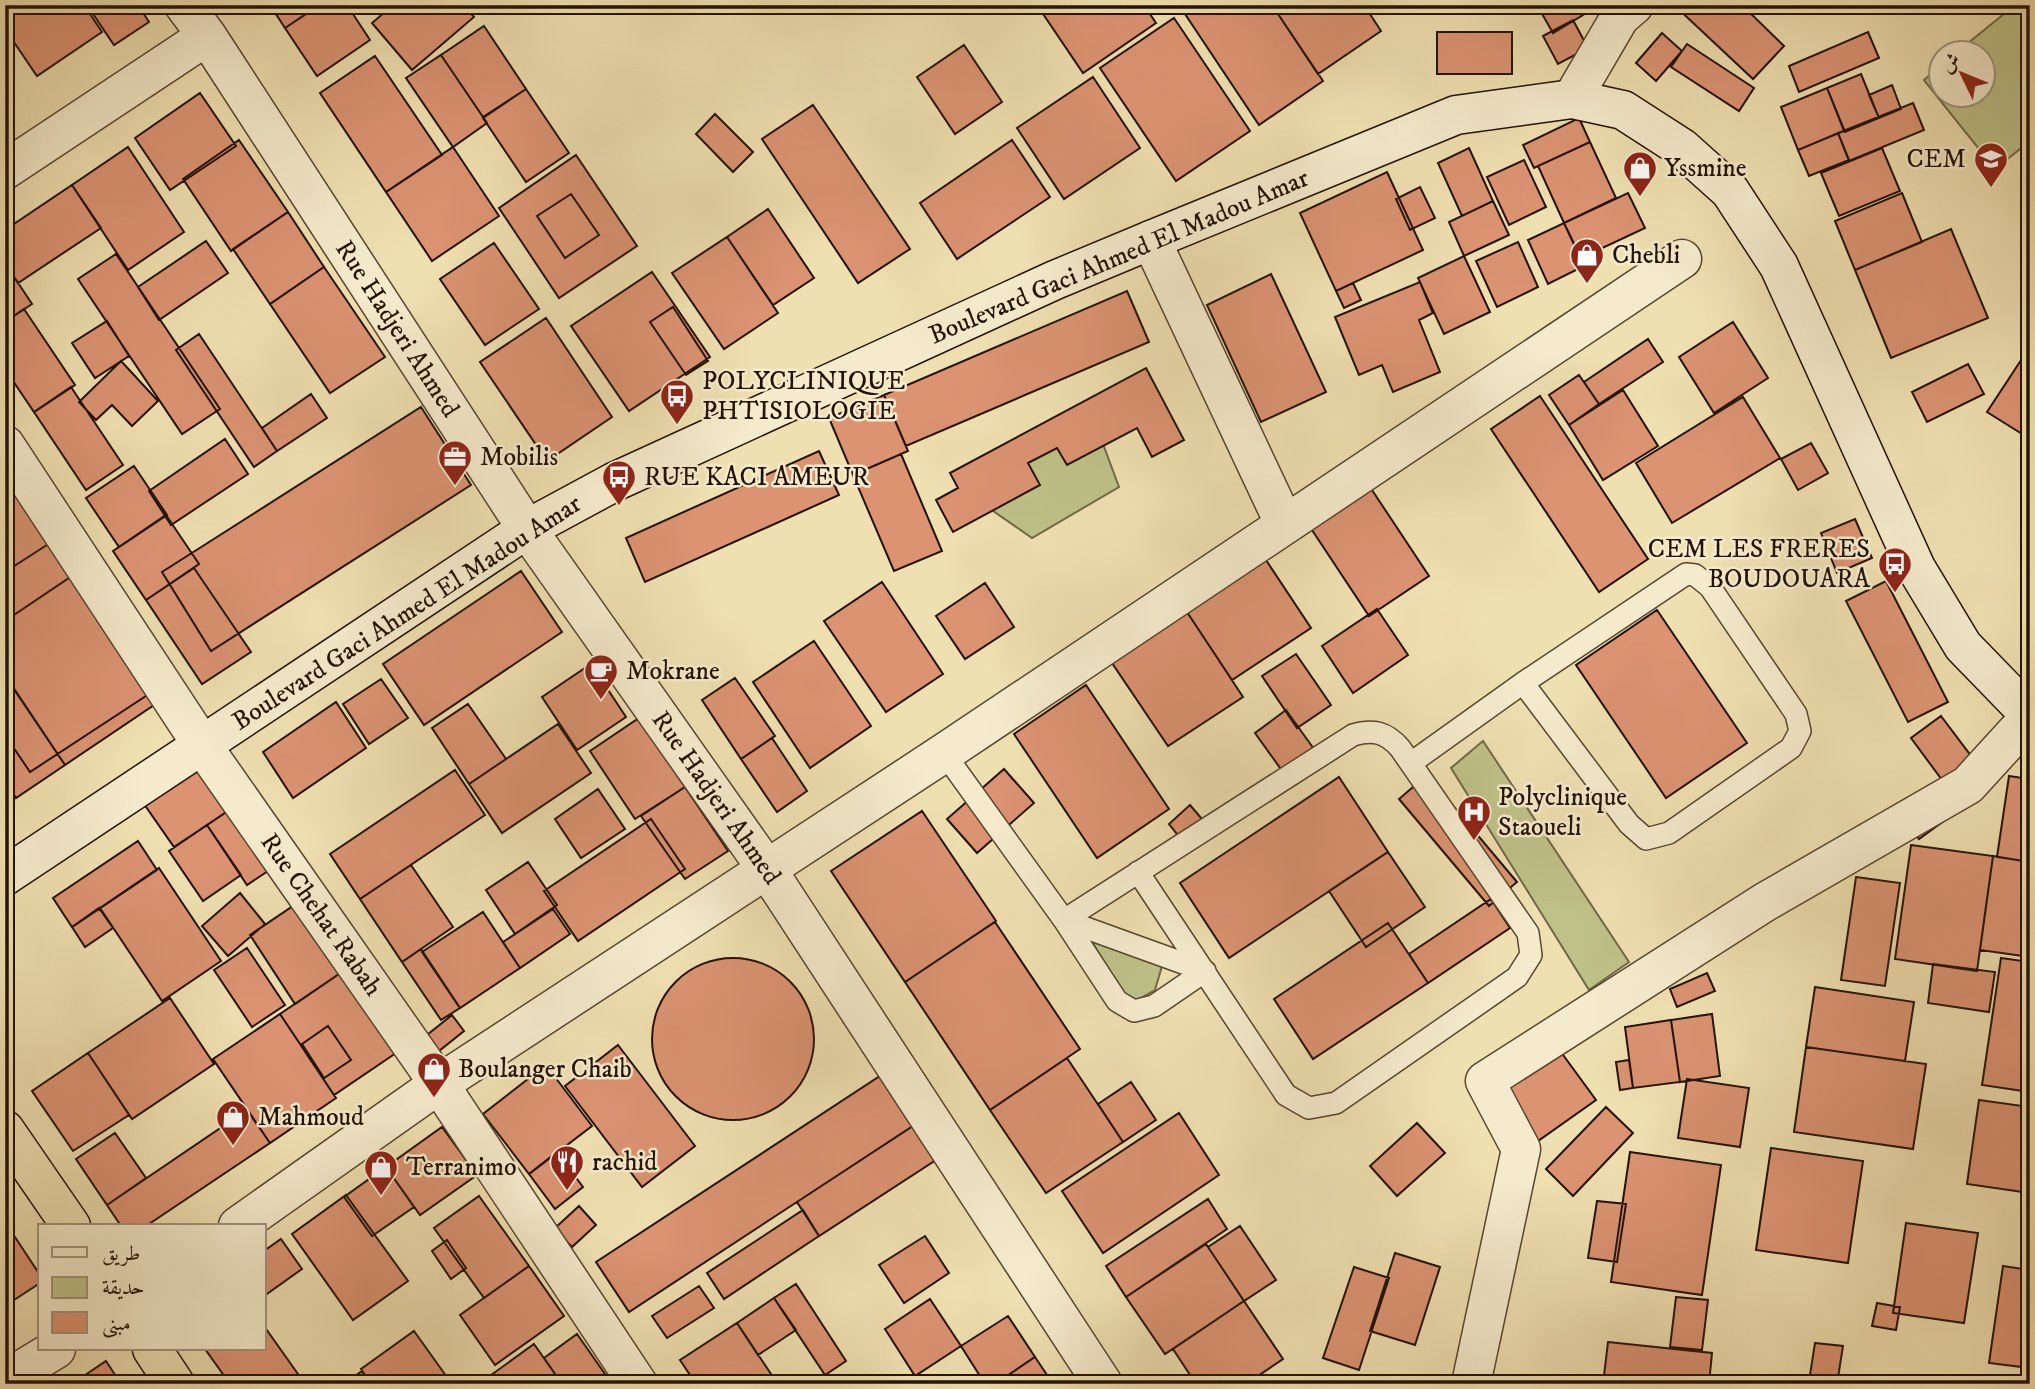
<svg xmlns="http://www.w3.org/2000/svg" width="2035" height="1389" viewBox="0 0 2035 1389" font-family="'IM FELL DW Pica',Amiri,serif">
	<style>
		.green { fill: #bec188; stroke: #706a46; stroke-width: 2 }
		.building { fill: #db9372; stroke: #231203; stroke-width: 2 }
		.lines { fill: none; stroke-linecap: round; stroke-linejoin: round }
		.service-casing { stroke: #56462e; stroke-width: 24 }
		.minor-casing { stroke: #56462e; stroke-width: 41 }
		.secondary-casing { stroke: #231203; stroke-width: 41 }
		.trunk-casing { stroke: #231203; stroke-width: 41 }
		.service { stroke: #f5ebcc; stroke-width: 21 }
		.minor { stroke: #f5ebcc; stroke-width: 38 }
		.secondary { stroke: #f5ebcc; stroke-width: 38 }
		.trunk { stroke: #efe0b1; stroke-width: 38 }
		.labels { text-anchor: middle; dominant-baseline: central; stroke-width: 5; stroke-linejoin: round; paint-order: stroke }
		.poi-label { font-size: 26px; fill: #231203; stroke: #f5ebcc; text-anchor: start }
		.street-label { font-size: 26px; fill: #231203; stroke: #f5ebcc }
	</style>
	<rect width="100%" height="100%" fill="#efe0b1"/>
	<filter id="stains"><feTurbulence type="fractalNoise" baseFrequency=".00286" numOctaves="4"/><feColorMatrix values="0 0 0 0 .2 0 0 0 0 .09 0 0 0 0 .02 0 0 0 .5 -.17"/></filter>
	<radialGradient id="worn" r=".72"><stop offset=".6" stop-color="#630" stop-opacity="0"/><stop offset="1" stop-color="#630" stop-opacity=".3"/></radialGradient>
	<path class="green" d="M2015 5H2030V141L1995 169 1924 80 1940 66V94H1982V52H1957Z
		M1029 444H1103L1119 487 1032 538 983 504Z
		M1483 741 1629 962 1589 990 1451 768Z
		M1089 937 1162 966 1155 990 1130 1004Z"/>
	<path class="building" d="M5 5H84L102 32 37 76 5 29Z
		M87 5H138L149 22 114 45Z
		M270 5H319L285 28Z
		M320 5H347L370 40 317 76 285 28Z
		M393 5H464L474 17 412 70 372 23Z
		M1037 5H1144L1156 23 1083 73Z
		M1179 5H1272L1323 81 1259 125Z
		M1272 5H1364L1381 31 1318 74Z
		M1537 5H1590L1593 9 1553 33Z
		M1674 5H1742L1784 46 1753 79Z
		M1174 18 1250 131 1176 181 1100 68Z
		M1573 20 1588 48 1558 64 1543 36Z
		M484 26 526 89 483 117 441 55Z
		M1437 32H1512V74H1437Z
		M1868 32 1879 58 1799 92 1789 66Z
		M1662 33 1682 51 1656 81 1636 63Z
		M1687 44 1754 88 1739 111 1671 67Z
		M964 45 1002 102 955 134 917 77Z
		M441 55 487 123 453 147 406 78Z
		M375 56 442 155 386 192 320 93Z
		M1861 74 1879 118 1845 132 1827 88Z
		M1093 77 1140 148 1064 199 1017 128Z
		M1892 85 1901 109 1879 118 1869 95Z
		M1827 88 1844 131 1798 150 1781 107Z
		M526 89 569 153 526 182 483 118Z
		M200 93 236 146 170 190 135 138Z
		M1913 103 1924 130 1849 161 1838 133Z
		M813 105 910 249 858 283 762 139Z
		M715 114 753 152 733 172 696 134Z
		M1579 118 1590 142 1534 168 1523 145Z
		M1838 133 1849 160 1809 176 1798 150Z
		M239 140 288 212 231 251 183 179Z
		M1012 140 1050 197 957 259 920 203Z
		M1590 142 1616 198 1564 223 1538 166Z
		M128 147 184 232 128 270 72 185Z
		M453 147 499 216 432 261 386 192Z
		M1469 148 1493 201 1462 216 1438 163Z
		M1882 148 1900 191 1839 216 1821 173Z
		M576 155 637 246 559 298 499 208Z
		M1524 160 1546 207 1509 225 1487 177Z
		M1387 172 1423 250 1336 291 1300 213Z
		M72 185 101 228 18 283 5 263V230Z
		M1420 187 1435 218 1410 230 1396 199Z
		M1628 193 1645 228 1581 258 1564 223Z
		M1902 193 1922 242 1855 270 1835 221Z
		M571 194 599 235 565 258 537 216Z
		M1493 201 1509 235 1464 256 1449 222Z
		M768 209 814 278 773 305 727 237Z
		M288 212 324 267 270 304 233 249Z
		M1564 223 1584 266 1548 284 1528 240Z
		M1951 229 1988 318 1891 358 1855 270Z
		M727 237 778 313 724 349 672 273Z
		M206 241 228 273 159 320 138 287Z
		M1518 242 1538 287 1497 307 1476 261Z
		M494 243 539 309 485 345 440 279Z
		M116 254 220 409 182 434 78 279Z
		M1464 256 1490 312 1444 334 1418 278Z
		M5 263 32 304 5 322Z
		M324 267 385 357 330 393 270 304Z
		M652 272 710 357 629 411 571 326Z
		M1271 274 1326 392 1261 422 1207 305Z
		M1420 282 1433 313 1419 320 1440 372 1393 392 1382 365 1359 375 1335 317Z
		M1353 283 1361 300 1344 308 1336 291Z
		M1127 291 1149 342 906 446 884 395Z
		M673 307 708 361 686 375 650 322Z
		M24 309 75 385 34 412 5 369V322Z
		M546 318 612 417 547 461 480 362Z
		M107 321 129 356 95 378 72 343Z
		M1733 322 1768 378 1714 413 1679 357Z
		M199 334 277 451 254 467 176 350Z
		M1648 339 1663 362 1599 404 1584 382Z
		M2029 348H2030V439L1987 412Z
		M121 361 158 401 132 426 112 405 96 420 79 402Z
		M1968 364 1984 394 1927 422 1912 392Z
		M1146 368 1184 440 1152 457 1137 428 1067 465 1057 448 1028 463 1040 485 953 532 936 500 958 488 950 473Z
		M1579 375 1599 404 1569 425 1549 395Z
		M71 387 123 465 86 490 34 412Z
		M1623 390 1658 446 1603 480 1569 425Z
		M311 394 327 418 277 451 262 428Z
		M884 395 908 451 853 475 829 418Z
		M1540 396 1648 559 1599 592 1491 429Z
		M1743 397 1780 458 1672 523 1636 463Z
		M421 407 471 485 211 651 162 572Z
		M225 439 248 474 171 525 149 491Z
		M1811 443 1828 473 1798 490 1781 459Z
		M819 451 839 495 645 582 626 538Z
		M901 454 942 551 894 571 853 475Z
		M5 465 152 692 30 772 5 735Z
		M134 466 167 515 119 547 86 498Z
		M5 470 53 541 8 570 5 567Z
		M1370 487 1429 576 1369 616 1310 527Z
		M166 515 199 564 146 600 113 551Z
		M1855 519 1872 558 1837 573 1821 533Z
		M1264 557 1311 628 1232 680 1185 609Z
		M194 568 251 652 202 684 146 600Z
		M521 571 562 632 424 725 383 664Z
		M78 572 163 699 65 765 5 675V621Z
		M1886 581 1948 702 1908 722 1846 601Z
		M882 582 943 674 886 712 824 621Z
		M985 583 1014 627 965 659 936 616Z
		M1185 609 1243 697 1168 746 1110 660Z
		M1377 609 1408 655 1353 693 1322 646Z
		M1657 610 1747 743 1666 798 1576 665Z
		M814 641 871 726 810 768 753 682Z
		M1296 654 1331 705 1297 728 1262 676Z
		M591 664 626 717 577 750 542 697Z
		M5 676 65 765 16 798 5 781Z
		M735 678 775 736 741 759 702 700Z
		M381 679 408 718 369 744 343 704Z
		M1086 685 1169 809 1097 858 1014 734Z
		M336 702 366 748 293 798 263 752Z
		M468 704 506 759 469 784 432 728Z
		M1286 710 1319 756 1288 779 1255 733Z
		M1941 716 1993 785 1919 839 1898 812 1942 780 1911 738Z
		M639 718 685 787 635 819 590 751Z
		M558 724 591 773 502 833 469 784Z
		M772 738 807 791 777 812 741 759Z
		M201 765 231 809 174 847 144 804Z
		M1004 769 1034 803 977 853 947 819Z
		M455 770 485 815 360 899 330 854Z
		M1427 775 1517 882 1489 906 1399 799Z
		M2009 776 2030 779V862L1997 857Z
		M1339 777 1388 852 1229 958 1180 883Z
		M685 787 728 851 685 879 641 816Z
		M598 789 625 829 581 858 555 819Z
		M1190 805 1207 825 1185 844 1169 824Z
		M231 809 271 869 247 885 207 825Z
		M922 811 996 921 905 982 831 871Z
		M651 819 685 869 578 941 544 891Z
		M207 825 241 875 203 901 169 851Z
		M138 841 157 870 72 927 53 898Z
		M1911 845 1993 856 1977 971 1895 959Z
		M1388 852 1425 907 1366 947 1329 891Z
		M1993 856 2030 862V957L1980 950Z
		M528 862 557 905 515 934 486 890Z
		M411 865 453 927 402 962 360 899Z
		M159 868 221 961 162 1001 100 908Z
		M1856 877 1900 883 1885 986 1841 980Z
		M240 893 265 924 228 956 202 926Z
		M1491 899 1510 928 1428 983 1409 954Z
		M296 904 342 972 295 1004 250 935Z
		M99 908 113 928 85 947 72 927Z
		M553 909 570 934 520 968 503 942Z
		M483 912 520 968 460 1008 422 952Z
		M995 922 1080 1049 990 1110 905 982Z
		M1388 923 1428 983 1313 1059 1274 999Z
		M247 948 285 1005 252 1027 214 970Z
		M421 949 460 1008 441 1020 402 962Z
		M652 1039a81 81 0 1 1 162 0a81 81 0 1 1-162 0Z
		M2001 958 2030 962V1092L1982 1085Z
		M1933 964 1995 972 1989 1012 1928 1003Z
		M342 972 396 1053 334 1095 280 1014Z
		M1707 973 1715 991 1677 1007 1670 989Z
		M1815 987 1914 1002 1905 1061 1806 1047Z
		M170 998 214 1064 132 1119 88 1053Z
		M280 1014 336 1098 270 1143 213 1059Z
		M1712 1014 1720 1076 1680 1082 1671 1020Z
		M452 1015 464 1031 439 1051 427 1035Z
		M1671 1020 1680 1082 1633 1088 1625 1027Z
		M328 1026 351 1060 324 1078 302 1044Z
		M618 1045 695 1146 642 1187 565 1086Z
		M1806 1047 1926 1064 1913 1149 1794 1132Z
		M1558 1048 1596 1100 1538 1141 1500 1089Z
		M88 1053 129 1115 73 1151 32 1091Z
		M1067 1058 1123 1142 1046 1193 990 1110Z
		M1629 1060 1633 1088 1620 1090 1616 1062Z
		M546 1065 592 1126 529 1174 483 1114Z
		M880 1076 913 1126 629 1312 596 1262Z
		M1687 1079 1749 1088 1740 1147 1678 1138Z
		M1131 1082 1156 1120 1123 1142 1098 1104Z
		M1979 1100 2030 1107V1193L1967 1184Z
		M1606 1107 1633 1133 1573 1196 1546 1169Z
		M247 1110 270 1143 146 1226H121L107 1205Z
		M1179 1113 1219 1175 1103 1253 1062 1191Z
		M1417 1123 1445 1153 1397 1196 1370 1166Z
		M913 1126 936 1160 819 1236 797 1202Z
		M442 1127 477 1175 420 1215 386 1167Z
		M115 1133 146 1178 107 1205 76 1159Z
		M1771 1148 1863 1161 1848 1263 1756 1250Z
		M557 1152 583 1187 555 1209 529 1174Z
		M1630 1152 1721 1165 1702 1295 1611 1282Z
		M386 1167 414 1207 372 1236 344 1197Z
		M346 1195 408 1281 353 1320 292 1234Z
		M479 1196 529 1266 484 1298 434 1228Z
		M1208 1199 1227 1229 1126 1297 1106 1266Z
		M1597 1201 1626 1204 1617 1262 1588 1258Z
		M579 1206 596 1225 572 1247 554 1229Z
		M803 1210 819 1236 724 1299 707 1273Z
		M5 1223 13 1234 5 1239Z
		M1906 1223 1978 1233 1964 1323 1893 1313Z
		M1240 1226 1276 1280 1244 1301 1208 1247Z
		M13 1234 40 1275V1283L5 1306V1239Z
		M925 1236 949 1273 904 1303 879 1265Z
		M281 1239 302 1269 264 1296V1251Z
		M447 1240 466 1268 451 1279 432 1251Z
		M2026 1242 2030 1243V1270L2022 1269Z
		M1206 1244 1244 1301 1165 1354 1126 1297Z
		M1395 1253 1440 1267 1415 1345 1370 1331Z
		M529 1266 564 1316 495 1365 460 1315Z
		M2003 1266 2030 1270V1368L1989 1363Z
		M1354 1267 1389 1278 1359 1370 1323 1358Z
		M796 1284 846 1361 825 1375 774 1298Z
		M699 1286 714 1308 667 1338 652 1316Z
		M1676 1297 1708 1300 1702 1350 1670 1347Z
		M774 1298 796 1330 758 1355 737 1323Z
		M930 1299 961 1346 915 1376 885 1329Z
		M1244 1301 1283 1359 1246 1384H1196L1173 1349Z
		M1877 1303 1900 1307 1896 1330 1872 1326Z
		M1008 1316 1035 1357 995 1384H985L961 1346Z
		M737 1323 775 1380 769 1384H696L680 1360Z
		M264 1326 305 1384H230L205 1349H264Z
		M414 1331 449 1380 444 1384H371L361 1369Z
		M577 1334 612 1384H562L544 1358Z
		M1608 1342 1712 1353 1709 1384H1603Z
		M1815 1343 1843 1346 1837 1384 1809 1381Z
		M534 1344 562 1384H491L487 1378Z
		M1035 1357 1053 1384H995Z
		M106 1361 121 1384H72Z
		M362 1371 371 1384H344Z"/>
	<g class="lines">
		<g class="service-casing">
			<path id="service" d="M944 753 1064 920 1353 735C1373 729 1386 732 1400 748L1528 933 1531 955 1517 977 1336 1103 1309 1108 1286 1095 1138 872
				M1411 763 1523 683 1686 574 1695 575 1710 587 1796 714 1800 731 1791 748 1669 833 1646 839 1629 824 1523 683
				M1064 920 1205 971 1154 1006 1134 1011 1117 1001Z"/>
		</g>
		<g class="minor-casing">
			<path id="minor" d="M184 5 207 36 527 529 766 868 1103 1384
				M1572 99 1620 17 1634 5
				M5 170 207 36
				M1151 240 1285 525
				M5 445 202 745 439 1084 638 1384
				M238 1226 439 1084 944 753 1682 259
				M5 1380 56 1349
				M1471 1384 1521 1149 1485 1081 1765 902 1968 785 2030 717"/>
		</g>
		<g class="secondary-casing">
			<path id="secondary" d="M5 876 527 529 614 482 1055 280 1151 240 1456 115 1572 99 1623 110 1682 148 1730 191 1779 266 1916 568 1963 646 2030 715"/>
		</g>
		<g class="trunk-casing">
			<path id="trunk" d="M5 1130 71 1226
				M152 1349 175 1384"/>
		</g>
		<use href="#service" class="service"/>
		<use href="#minor" class="minor"/>
		<use href="#secondary" class="secondary"/>
		<use href="#trunk" class="trunk"/>
	</g>
	<defs>
		<g id="school-pin" transform="scale(1.75)"><path d="M0 17L-7.5 6A9.5 9.5 0 1 1 7.5 6Z" fill="#8f2418" stroke="#f5ebcc"/><path d="M0-5L7-2L0 1L-7-2ZM-4 1L0 2.5L4 1V4Q0 6-4 4Z" fill="#fff"/></g>
		<g id="shop-pin" transform="scale(1.75)"><path d="M0 17L-7.5 6A9.5 9.5 0 1 1 7.5 6Z" fill="#8f2418" stroke="#f5ebcc"/><path d="M-5-2.5h2.3a2.7 3.5 0 0 1 5.4 0H5L5.5 6h-11ZM-1.5-2.5h3a1.5 2.3 0 0 0-3 0Z" fill="#fff"/></g>
		<g id="bus-pin" transform="scale(1.75)"><path d="M0 17L-7.5 6A9.5 9.5 0 1 1 7.5 6Z" fill="#8f2418" stroke="#f5ebcc"/><path d="M-5-6H5V4H4V6H2V4H-2V6H-4V4H-5ZM-3.5-4V0h7V-4ZM-3.5 1.2v1.5H-2V1.2ZM2 1.2v1.5H3.5V1.2Z" fill="#fff"/></g>
		<g id="office-pin" transform="scale(1.75)"><path d="M0 17L-7.5 6A9.5 9.5 0 1 1 7.5 6Z" fill="#8f2418" stroke="#f5ebcc"/><path d="M-6-3h4V-5.5h4V-3h4V5H-6ZM-1-4.5V-3h2v-1.5ZM-6 0V1H6V0Z" fill="#fff"/></g>
		<g id="cafe-pin" transform="scale(1.75)"><path d="M0 17L-7.5 6A9.5 9.5 0 1 1 7.5 6Z" fill="#8f2418" stroke="#f5ebcc"/><path d="M-5.5-4.5H6V0H3Q3 3.5 0 3.5H-2.5Q-5.5 3.5-5.5 0ZM3-3.2v2h1.7v-2ZM-6 4.5H4V6H-6Z" fill="#fff"/></g>
		<g id="hospital-pin" transform="scale(1.75)"><path d="M0 17L-7.5 6A9.5 9.5 0 1 1 7.5 6Z" fill="#8f2418" stroke="#f5ebcc"/><path d="M-5-5h3v3.5h4V-5h3V5h-3V1.5h-4V5h-3Z" fill="#fff"/></g>
		<g id="restaurant-pin" transform="scale(1.75)"><path d="M0 17L-7.5 6A9.5 9.5 0 1 1 7.5 6Z" fill="#8f2418" stroke="#f5ebcc"/><path d="M-5-6h1v4h1v-4h1v4h1v-4h1v5L-1.5 .5V6h-2V.5L-5-1ZM5-6V6H3V1.5H1.5Q1.5-4 5-6Z" fill="#fff"/></g>
	</defs>
	<g fill-rule="evenodd">
		<use href="#school-pin" x="1991" y="159"/>
		<use href="#shop-pin" x="1640" y="168"/>
		<use href="#shop-pin" x="1587" y="255"/>
		<use href="#bus-pin" x="677" y="396"/>
		<use href="#office-pin" x="455" y="457"/>
		<use href="#bus-pin" x="619" y="477"/>
		<use href="#bus-pin" x="1895" y="564"/>
		<use href="#cafe-pin" x="601" y="671"/>
		<use href="#hospital-pin" x="1474" y="812"/>
		<use href="#shop-pin" x="434" y="1069"/>
		<use href="#shop-pin" x="233" y="1117"/>
		<use href="#restaurant-pin" x="567" y="1162"/>
		<use href="#shop-pin" x="381" y="1167"/>
	</g>
	<g class="labels">
		<g class="poi-label">
			<text x="1966" y="159" text-anchor="end">CEM</text>
			<text x="1664" y="168">Yssmine</text>
			<text x="1612" y="255">Chebli</text>
			<text x="702" y="381">POLYCLINIQUE<tspan x="702" dy="30">PHTISIOLOGIE</tspan></text>
			<text x="480" y="457">Mobilis</text>
			<text x="644" y="477">RUE KACI AMEUR</text>
			<text x="1870" y="549" text-anchor="end">CEM LES FRERES<tspan x="1870" dy="30">BOUDOUARA</tspan></text>
			<text x="626" y="671">Mokrane</text>
			<text x="1498" y="797">Polyclinique<tspan x="1498" dy="30">Staoueli</tspan></text>
			<text x="458" y="1069">Boulanger Chaib</text>
			<text x="258" y="1117">Mahmoud</text>
			<text x="592" y="1162">rachid</text>
			<text x="406" y="1167">Terranimo</text>
		</g>
		<g class="street-label">
			<text transform="translate(1119 257) rotate(-23)">Boulevard Gaci Ahmed El Madou Amar</text>
			<text transform="translate(397 329) rotate(57)">Rue Hadjeri Ahmed</text>
			<text transform="translate(407 613) rotate(-33)">Boulevard Gaci Ahmed El Madou Amar</text>
			<text transform="translate(716 798) rotate(55)">Rue Hadjeri Ahmed</text>
			<text transform="translate(321 915) rotate(55)">Rue Chehat Rabah</text>
		</g>
	</g>
	<rect width="2035" height="1389" fill="none" stroke="#efe0b1" stroke-width="28"/>
	<rect x="7" y="7" width="2021" height="1375" fill="none" stroke="#231203" stroke-width="3.5"/>
	<rect x="14" y="14" width="2007" height="1361" fill="none" stroke="#231203" stroke-width="2"/>
	<rect x="38" y="1224" width="228" height="126" fill="#f5ebcc" stroke="#a1947c" stroke-width="2"/>
	<rect x="52" y="1247" width="35" height="10" fill="#f5ebcc" stroke="#a1947c" stroke-width="2"/>
	<text x="102" y="1260" font-size="21" fill="#231203">طريق</text>
	<rect x="52" y="1277" width="35" height="21" fill="#bec188" stroke="#a1947c" stroke-width="2"/>
	<text x="102" y="1294" font-size="21" fill="#231203">حديقة</text>
	<rect x="52" y="1312" width="35" height="21" fill="#db9372" stroke="#a1947c" stroke-width="2"/>
	<text x="102" y="1330" font-size="21" fill="#231203">مبنى</text>
	<g transform="translate(1962 74) rotate(313)"><circle r="33" fill="#f5ebcc" stroke="#a1947c" stroke-width="2"/>
	<path d="M0-5L12 26L0 18L-12 26Z" fill="#8f2418"/>
	<text y="-10" font-size="19" font-weight="bold" text-anchor="middle" fill="#231203">ش</text>
	</g>
	<rect width="100%" height="100%" filter="url(#stains)"/>
	<rect width="100%" height="100%" fill="url(#worn)"/>
</svg>
